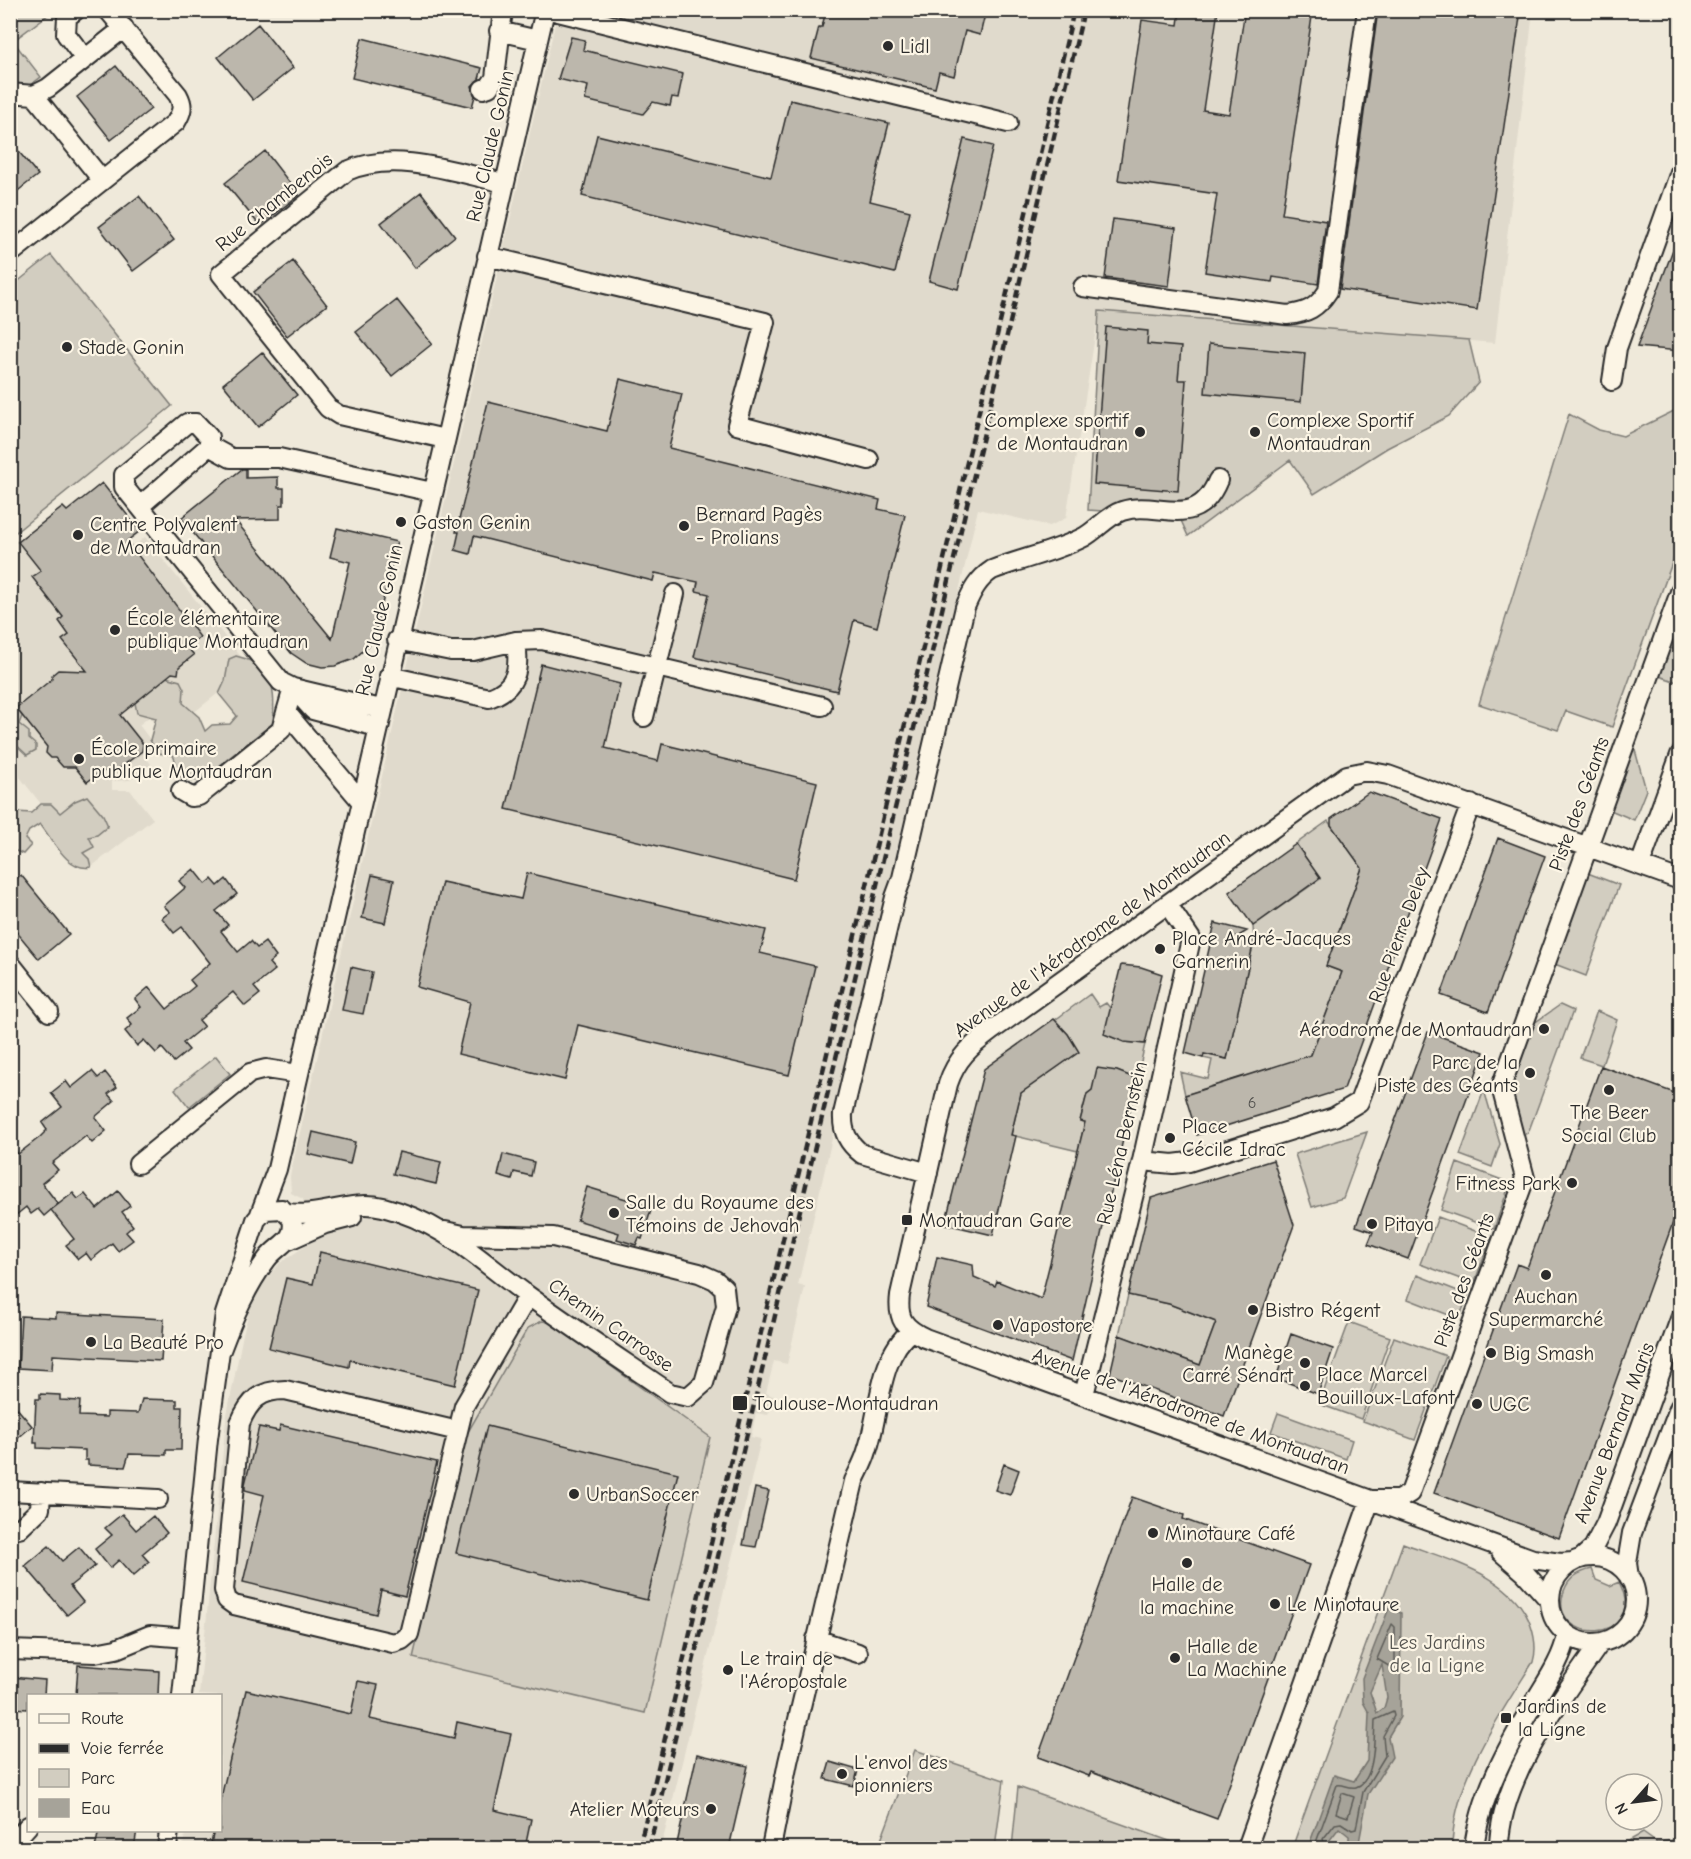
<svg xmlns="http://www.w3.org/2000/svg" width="1691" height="1859" viewBox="0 0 1691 1859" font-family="'Comic Neue',sans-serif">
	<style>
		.built { fill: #e0dacc }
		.green { fill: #d2cdc0; stroke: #7e7c76; stroke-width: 1.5 }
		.water { fill: #a6a399; stroke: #75736d; stroke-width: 1.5; fill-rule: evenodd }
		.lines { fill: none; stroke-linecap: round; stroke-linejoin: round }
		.shore { stroke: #5c5b57; stroke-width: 1.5 }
		.building { fill: #bcb7ac; stroke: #2b2b2b; stroke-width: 1.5 }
		.minor-casing { stroke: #2b2b2b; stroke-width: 22 }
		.minor { stroke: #fcf5e5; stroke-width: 18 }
		.rail { stroke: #2b2b2b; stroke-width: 4.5; stroke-dasharray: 9 4.5; stroke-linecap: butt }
		.poi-dot { fill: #2b2b2b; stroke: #fcf5e5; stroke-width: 2 }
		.labels { text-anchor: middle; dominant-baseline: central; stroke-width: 4.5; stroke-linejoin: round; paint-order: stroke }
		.number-label { font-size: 16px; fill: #4f4e4b }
		.poi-label { font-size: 20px; fill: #2b2b2b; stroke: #fcf5e5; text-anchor: start }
		.street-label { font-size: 20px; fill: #2b2b2b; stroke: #fcf5e5 }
		.park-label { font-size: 20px; fill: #555450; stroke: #fcf5e5 }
	</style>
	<rect width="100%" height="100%" fill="#efe9da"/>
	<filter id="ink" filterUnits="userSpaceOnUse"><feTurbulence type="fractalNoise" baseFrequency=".0167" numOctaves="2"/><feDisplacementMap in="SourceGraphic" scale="12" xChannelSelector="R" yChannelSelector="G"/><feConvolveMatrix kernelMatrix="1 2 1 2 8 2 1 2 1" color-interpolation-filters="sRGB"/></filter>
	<g filter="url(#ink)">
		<path class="built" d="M558 11H1533L1495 343 1099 311 1066 518 1050 526 978 509 798 1285 805 1287 787 1364 774 1361 766 1393 775 1397 768 1415 756 1413 751 1437 761 1439 661 1848H183L185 1831 220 1830V1696L199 1695 226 1420 243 1334 251 1305 265 1281 280 1263 313 1241 303 1199 291 1193 290 1176Z
			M145 537 250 668 164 736 149 717 139 725 155 746 144 755 151 764 130 780 112 781V790H130L153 819 91 867 11 766V545L16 540 41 571 32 577 111 565Z"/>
		<path class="green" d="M10 11H53L13 41 41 77 29 86 11 85Z
			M51 255 172 406 11 536V287Z
			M1099 311 1469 340 1479 382 1449 416 1387 448 1314 494 1290 460 1188 536 1179 516 1088 510Z
			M1680 408V541L1612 727 1566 711 1558 730 1479 704 1569 414 1599 430 1623 436Z
			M1679 631 1680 632V683L1656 675 1666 647 1673 649Z
			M236 656C275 665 275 688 273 723L200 781 182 779 173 755 157 753 150 740 156 718 137 713 135 703 159 675 180 681 184 689 183 703 199 717 205 731 212 725 230 724 237 716 219 694 225 681 229 659Z
			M16 708 22 716 19 724 29 732V739L36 745V750L27 755 11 740V709Z
			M1633 743 1646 790 1634 820 1608 809Z
			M10 780 18 786 17 812 31 813 41 804H51L60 813 75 801 87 796 103 815 108 826 97 835 89 837 94 847 83 853 89 859 91 867C68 872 53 840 40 824L29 831 25 839 31 845 23 854 11 849Z
			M1328 821 1362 868 1326 966 1342 972 1313 1049 1310 1056 1185 1095 1180 1072 1208 1079 1212 1060 1203 1058 1204 1054 1227 1059 1254 941 1253 926 1320 879 1296 844Z
			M1585 872 1619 885 1586 976 1552 963Z
			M1090 994 1099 1007 1106 1003 1111 1009 1105 1034 1124 1042 1145 1044 1137 1079 1117 1071 1087 1094 1080 1121 1085 1122 1078 1151 1011 1135 1021 1093 1078 1052 1068 1034 1055 1020Z
			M1560 1005 1573 1011 1528 1133 1520 1136 1506 1086 1527 1028Z
			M1597 1011 1617 1020 1602 1065 1580 1058Z
			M216 1056 230 1074 189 1107 175 1089Z
			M1484 1090 1500 1144 1492 1167 1460 1155Z
			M1367 1132 1343 1198 1312 1207 1295 1154Z
			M1457 1163 1510 1183 1494 1229 1441 1210Z
			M1438 1217 1491 1237 1474 1284 1420 1264Z
			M1417 1275 1468 1295 1459 1319 1408 1299Z
			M1128 1295 1169 1304 1216 1322 1200 1365 1119 1335Z
			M542 1321 549 1322 710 1437 645 1713 413 1658 465 1437 528 1328Z
			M1349 1322 1390 1337 1361 1419 1319 1404Z
			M1394 1337 1446 1356 1415 1440 1363 1421Z
			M1278 1413 1352 1440 1346 1459 1271 1432Z
			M1403 1543C1448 1560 1514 1575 1531 1626 1535 1638 1537 1649 1533 1662 1499 1716 1453 1781 1452 1848H1292Z
			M1592 1569 1596 1580 1610 1586 1619 1582C1651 1645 1545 1646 1564 1591 1569 1577 1579 1572 1592 1569Z
			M915 1750 1004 1780 995 1848H878Z
			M1018 1787 1189 1848H1012Z
			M1643 1833 1657 1843 1678 1839 1671 1848H1616Z"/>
		<path class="water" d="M1389 1608 1401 1613 1400 1717 1388 1737 1392 1757 1368 1794 1358 1848H1349V1836L1339 1828 1329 1841 1333 1848H1308L1334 1775 1354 1781 1367 1761 1369 1713 1363 1702 1362 1678ZM1382 1665 1387 1698 1384 1708 1377 1713 1370 1692Z"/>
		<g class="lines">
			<path class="shore" d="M1392 1624 1395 1627V1665L1392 1668 1377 1659Z
				M1342 1793 1354 1797 1348 1817 1336 1813Z
				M1314 1848 1337 1785C1343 1783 1349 1789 1356 1787 1376 1781 1374 1736 1375 1720L1393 1712 1394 1716 1383 1736 1385 1756 1363 1792 1356 1829 1352 1830 1341 1823 1335 1824 1323 1839 1326 1848"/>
		</g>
		<path class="building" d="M826 10H986L980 35 965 31 954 76 939 72 935 88 811 58 819 27H822Z
			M1180 10H1218L1203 110 1229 114 1245 10H1313L1282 214 1326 221 1318 284 1273 277 1272 282 1205 272 1217 194 1118 180 1142 20 1178 25Z
			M1378 10H1521L1477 310 1340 289Z
			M258 24 293 68 253 100 218 57Z
			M571 37 585 40 583 50 683 74 678 98 672 97 670 106 653 102 643 114 585 100 588 86 558 79Z
			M362 38 482 68 479 79 472 86 475 96 472 107 352 78Z
			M116 66 151 109 111 140 77 97Z
			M790 100 889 123 870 201 910 211 895 273 582 196 597 135 771 177Z
			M964 139 993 146 958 289 929 281Z
			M10 141 38 175 10 197Z
			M265 151 299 195 260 226 225 183Z
			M421 192 455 236 415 268 381 223Z
			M139 196 174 240 133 271 99 227Z
			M1113 219 1176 228 1169 286 1105 278Z
			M1679 233 1680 351 1637 347Z
			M293 261 327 305 287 336 253 292Z
			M397 300 432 344 392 376 356 332Z
			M1106 327 1148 331 1147 344 1181 347 1178 380H1186L1178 491 1094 484Z
			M1209 344 1305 353 1301 402 1205 393Z
			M262 352 297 395 258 427 223 384Z
			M620 379 682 394 669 448 880 500 878 509 905 515 877 627 854 620 837 691 694 657 709 594 696 591 698 582 655 573 653 581 474 536 470 554 455 550 459 532H456L488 402 607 431Z
			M242 469H246V478L278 477V488H284V505H280V519L235 520 332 639 350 562 330 557 337 528 397 542 375 633 369 645 354 659 335 666 322 667 306 663 291 653 181 518Z
			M102 483 140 531 127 541 200 637 187 647 194 655 179 667 178 674 172 673 120 715 143 744 142 751 115 772 102 771 87 782 75 767H63L55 758H51L46 753 47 747 16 708 52 679V675L58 670 87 671 62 640 69 635 59 621 63 617 32 577 41 571 18 542 63 507 67 511Z
			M541 664 620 684 605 748 658 761 662 744 817 782 794 879 506 809Z
			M1369 792 1442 819 1344 1089 1197 1135 1185 1095 1311 1055 1342 972 1326 966 1362 868 1331 825V819Z
			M1498 838 1545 856 1488 1012 1441 995Z
			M1296 844 1320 878 1253 926 1229 892Z
			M194 869 206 884 212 879 218 886 226 879 237 894 216 911 228 925 221 931 238 952 251 941 257 948 265 942 276 957 269 963 275 970 254 987 260 994 245 1006 233 992 199 1020 204 1026 183 1043 189 1050 174 1062 162 1048 156 1053 144 1040 137 1046 125 1031 132 1025 127 1018 141 1007 135 999 149 987 167 1009 195 986 190 980 210 963 182 927 174 933 162 918 170 912 164 906 185 888 179 881Z
			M527 873 766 930 760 953 815 966 789 1075 578 1025 565 1080 458 1054 470 1002 417 987 442 882 521 899Z
			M21 875 69 934 39 959 10 924V883Z
			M372 875 394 880 385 923 362 918Z
			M1215 923 1247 931 1237 937 1254 941 1227 1059 1204 1054 1203 1058 1185 1053Z
			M1121 965 1141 967 1162 974 1145 1044 1124 1042 1104 1034Z
			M351 967 372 972 363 1014 342 1010Z
			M1054 1019 1068 1034 1079 1052 1021 1093 1011 1135 1016 1136 993 1235 945 1224 984 1069Z
			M1428 1032 1484 1052 1408 1259 1368 1244 1373 1232 1356 1226Z
			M1601 1066 1680 1095V1203L1559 1538 1434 1493 1517 1264 1527 1268Z
			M1097 1068 1117 1071 1137 1079 1072 1361 926 1307 937 1257 973 1265 974 1277 995 1286 997 1281 1041 1299 1085 1122 1080 1121 1087 1094 1092 1090Z
			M92 1071 98 1078 105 1072 117 1087 108 1094 114 1101 95 1117 106 1131 92 1143 86 1136 52 1163 58 1170 42 1183 58 1204 44 1216 38 1209 31 1214 26 1207 10 1220V1143L18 1154 40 1137 47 1130 42 1123 62 1107 51 1093 66 1081 71 1088Z
			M313 1132 355 1142 350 1164 308 1154Z
			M399 1152 441 1162 436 1184 393 1174Z
			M503 1154 534 1162 531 1176 514 1172 512 1180 498 1176Z
			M1273 1160 1294 1225 1224 1416 1110 1374 1119 1335 1200 1365 1216 1322 1169 1304 1128 1295 1151 1198Z
			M587 1187 652 1207 642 1239 639 1238 636 1245 617 1239 619 1233 577 1220Z
			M118 1191 130 1206 122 1212 133 1226 126 1232 133 1240 118 1251 112 1243 91 1260 86 1253 78 1259 66 1245 74 1239 51 1210 73 1193 78 1199 85 1194 97 1209Z
			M320 1252 478 1290 455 1385 350 1360 349 1367 269 1348 286 1278 313 1284Z
			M56 1313 164 1319 161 1361 53 1355 52 1370 18 1368 21 1316 56 1318Z
			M1291 1334 1333 1349 1318 1394 1276 1378Z
			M40 1394 60 1395V1400L80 1401 79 1416 107 1417V1412L138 1413 142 1399 177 1400V1407H182L181 1450H166V1455L129 1454 125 1467 88 1465V1460H85V1450L37 1448V1443H34L36 1399H40Z
			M10 1400 32 1426 10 1445Z
			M280 1425 437 1462 405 1596 381 1590 376 1614 243 1582 264 1495 245 1490V1484L259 1427 279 1431Z
			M487 1426 678 1473 647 1600 456 1553Z
			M1004 1464 1019 1470 1010 1495 995 1490Z
			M755 1488 769 1491 756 1547 743 1545Z
			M1132 1497 1184 1515 1183 1519 1309 1565 1217 1819 1091 1772 1089 1776 1038 1757Z
			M122 1514 136 1530 153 1516 167 1533 142 1554 149 1562 133 1576 119 1560 110 1568 95 1549 112 1535 105 1528Z
			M49 1546 62 1561 79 1547 95 1566 70 1586 83 1602 67 1615 25 1566Z
			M78 1665 159 1671 158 1695H76Z
			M10 1677 45 1680 44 1695H28V1709L10 1708Z
			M358 1681 378 1685 370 1719 454 1738 457 1722 511 1734 494 1810 531 1819 525 1848H210L214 1830H220V1802L246 1690 351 1714Z
			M697 1754 748 1766 729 1848H676Z
			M830 1762 858 1770 854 1786 825 1779Z
			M99 1830H137L134 1848H95Z"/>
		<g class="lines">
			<g class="minor-casing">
				<path id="minor" d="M76 10 67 17 66 34 85 59
					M550 10 1008 123
					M499 31 538 40
					M483 89 489 87 495 78 503 10
					M10 93 34 95 48 88 124 28
					M34 95 102 180
					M10 254 176 122C182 112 184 106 178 95L108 10
					M487 256 765 322 737 425 869 460
					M1083 287 1287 315C1307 313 1317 308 1328 291L1367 10
					M1612 381 1617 348 1680 172
					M445 439 339 415 328 408 221 274 347 171C395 150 455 172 504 183
					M209 446 231 458H279L432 492
					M140 506 209 446V437L196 423H187L124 475V487L281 682 293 688 381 709
					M397 640 451 651H473L516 641 542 640 822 706
					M389 676 489 698C517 688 520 669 516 641
					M293 688 313 710 377 727
					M286 712 360 800
					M644 717 675 594
					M181 791 191 797 199 796 281 730 293 688
					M1640 865 1680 755
					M10 963 49 1012
					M1142 1161 1173 1164 1189 1162 1334 1117 1359 1102 1471 804
					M138 1164 250 1073 266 1069 298 1074
					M928 1173 862 1154C848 1143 842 1132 843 1114L895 897 902 878 965 607C972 591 978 579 992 570 1023 558 1055 552 1084 537 1097 530 1107 516 1122 511 1158 499 1196 533 1218 480
					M288 1213C319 1218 351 1199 383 1207 445 1223 480 1261 530 1297 576 1330 623 1361 670 1393L688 1397 704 1383 726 1306 724 1288 715 1280 699 1273 553 1237 463 1235 445 1231
					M260 1214 277 1169 545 10
					M289 1240 325 1224 352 1217
					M1084 1395 1142 1161 1191 939 1168 905
					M458 1431 285 1390C260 1390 249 1401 240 1423L224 1590 227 1600 234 1605 393 1643 402 1640 409 1634 464 1406 528 1296
					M10 1491 158 1499
					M10 1528 19 1529 40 1509 41 1492
					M1501 1552 1525 1573 1549 1600
					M1550 1600a43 43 0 1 1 86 0a43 43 0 1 1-86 0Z
					M1582 1558 1593 1548 1606 1523 1680 1319
					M1572 1562 1560 1563 1533 1559 925 1338C904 1328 897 1319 900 1295L948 1084C956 1059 971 1046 991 1031L1347 775 1367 771 1388 775 1680 880
					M1629 1577 1627 1563 1632 1533 1680 1406
					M816 1639 858 1653
					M10 1650 95 1653 116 1649 150 1635 188 1638
					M182 1696 208 1439 225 1314 256 1220 265 1210 282 1209 292 1219C297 1241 278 1244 267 1259 246 1287 233 1318 221 1350
					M10 1846 28 1826
					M167 1848 169 1830
					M771 1848 788 1762 854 1481C858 1472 864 1462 867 1451 880 1414 878 1357 911 1331
					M1247 1848 1370 1500H1398L1410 1493 1525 1178 1501 1087 1680 592
					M1474 1848C1480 1796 1508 1746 1535 1701 1548 1679 1561 1661 1567 1636
					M1499 1848C1499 1779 1561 1699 1600 1643"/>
			</g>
			<use href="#minor" class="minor"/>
			<path class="rail" d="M639 1848 1074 10
				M649 1848 1084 10"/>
		</g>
	</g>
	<g class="poi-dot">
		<circle cx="888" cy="46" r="6"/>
		<circle cx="67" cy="347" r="6"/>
		<circle cx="1140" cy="432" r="6"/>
		<circle cx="1255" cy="432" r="6"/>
		<circle cx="401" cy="522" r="6"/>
		<circle cx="684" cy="526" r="6"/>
		<circle cx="78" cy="535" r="6"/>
		<circle cx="115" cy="630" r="6"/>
		<circle cx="79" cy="759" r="6"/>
		<circle cx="1160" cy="949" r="6"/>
		<circle cx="1544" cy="1029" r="6"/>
		<circle cx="1530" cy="1073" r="6"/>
		<circle cx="1609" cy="1090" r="6"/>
		<circle cx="1170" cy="1138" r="6"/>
		<circle cx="1572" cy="1183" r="6"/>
		<circle cx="614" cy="1213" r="6"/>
		<rect x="901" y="1214" width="12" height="12" rx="3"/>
		<circle cx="1372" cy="1224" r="6"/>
		<circle cx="1546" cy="1275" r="6"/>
		<circle cx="1253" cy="1310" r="6"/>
		<circle cx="998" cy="1325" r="6"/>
		<circle cx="91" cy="1342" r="6"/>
		<circle cx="1491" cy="1353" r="6"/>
		<circle cx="1305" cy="1363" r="6"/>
		<circle cx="1305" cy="1386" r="6"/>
		<rect x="732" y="1395" width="16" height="16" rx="3"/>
		<circle cx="1477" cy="1404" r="6"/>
		<circle cx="574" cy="1494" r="6"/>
		<circle cx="1153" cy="1533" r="6"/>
		<circle cx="1187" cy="1563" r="6"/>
		<circle cx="1275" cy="1604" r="6"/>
		<circle cx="1175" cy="1658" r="6"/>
		<circle cx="728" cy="1670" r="6"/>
		<rect x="1500" y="1712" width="12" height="12" rx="3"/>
		<circle cx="842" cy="1774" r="6"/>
		<circle cx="711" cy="1809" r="6"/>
	</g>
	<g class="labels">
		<g class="number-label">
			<text x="1252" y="1103">6</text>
		</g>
		<g class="poi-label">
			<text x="900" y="46">Lidl</text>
			<text x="79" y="347">Stade Gonin</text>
			<text x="1128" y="420" text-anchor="end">Complexe sportif<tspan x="1128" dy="23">de Montaudran</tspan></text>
			<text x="1267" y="420">Complexe Sportif<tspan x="1267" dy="23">Montaudran</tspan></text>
			<text x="696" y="514">Bernard Pagès<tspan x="696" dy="23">- Prolians</tspan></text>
			<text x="413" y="522">Gaston Genin</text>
			<text x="90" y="524">Centre Polyvalent<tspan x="90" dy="23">de Montaudran</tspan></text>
			<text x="127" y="618">École élémentaire<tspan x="127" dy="23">publique Montaudran</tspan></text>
			<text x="91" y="748">École primaire<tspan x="91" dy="23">publique Montaudran</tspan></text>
			<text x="1172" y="938">Place André-Jacques<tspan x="1172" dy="23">Garnerin</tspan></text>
			<text x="1532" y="1029" text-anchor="end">Aérodrome de Montaudran</text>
			<text x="1518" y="1062" text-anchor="end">Parc de la<tspan x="1518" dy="23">Piste des Géants</tspan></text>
			<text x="1609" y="1112" text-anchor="middle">The Beer<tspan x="1609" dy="23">Social Club</tspan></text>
			<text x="1182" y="1126">Place<tspan x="1182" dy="23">Cécile Idrac</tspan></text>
			<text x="1560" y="1183" text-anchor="end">Fitness Park</text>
			<text x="626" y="1202">Salle du Royaume des<tspan x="626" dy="23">Témoins de Jehovah</tspan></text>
			<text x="919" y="1220">Montaudran Gare</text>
			<text x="1384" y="1224">Pitaya</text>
			<text x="1546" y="1296" text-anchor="middle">Auchan<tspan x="1546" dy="23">Supermarché</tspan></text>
			<text x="1265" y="1310">Bistro Régent</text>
			<text x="1010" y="1325">Vapostore</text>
			<text x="103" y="1342">La Beauté Pro</text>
			<text x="1293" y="1352" text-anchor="end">Manège<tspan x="1293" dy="23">Carré Sénart</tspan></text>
			<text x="1503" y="1353">Big Smash</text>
			<text x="1317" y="1374">Place Marcel<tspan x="1317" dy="23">Bouilloux-Lafont</tspan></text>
			<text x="754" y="1403">Toulouse-Montaudran</text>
			<text x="1489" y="1404">UGC</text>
			<text x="586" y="1494">UrbanSoccer</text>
			<text x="1165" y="1533">Minotaure Café</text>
			<text x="1187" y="1584" text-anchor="middle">Halle de<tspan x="1187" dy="23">la machine</tspan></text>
			<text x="1287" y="1604">Le Minotaure</text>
			<text x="1187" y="1646">Halle de<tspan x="1187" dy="23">La Machine</tspan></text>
			<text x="740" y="1658">Le train de<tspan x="740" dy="23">l'Aéropostale</tspan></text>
			<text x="1518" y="1706">Jardins de<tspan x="1518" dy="23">la Ligne</tspan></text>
			<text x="854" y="1762">L'envol des<tspan x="854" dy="23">pionniers</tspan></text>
			<text x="699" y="1809" text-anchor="end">Atelier Moteurs</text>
		</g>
		<g class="street-label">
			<text transform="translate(490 146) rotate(-77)">Rue Claude Gonin</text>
			<text transform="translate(274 202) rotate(-39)">Rue Chambenois</text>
			<text transform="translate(379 620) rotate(-77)">Rue Claude Gonin</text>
			<text transform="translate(1579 804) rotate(-70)">Piste des Géants</text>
			<text transform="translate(1092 934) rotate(-36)">Avenue de l'Aérodrome de Montaudran</text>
			<text transform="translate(1399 935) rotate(-70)">Rue Pierre Deley</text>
			<text transform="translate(1122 1143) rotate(-77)">Rue Léna Bernstein</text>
			<text transform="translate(1464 1280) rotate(-70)">Piste des Géants</text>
			<text transform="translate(611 1325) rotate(35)">Chemin Carrosse</text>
			<text transform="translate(1191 1411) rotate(20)">Avenue de l'Aérodrome de Montaudran</text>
			<text transform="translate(1614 1433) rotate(-69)">Avenue Bernard Maris</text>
		</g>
		<g class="park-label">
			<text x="1437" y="1642">Les Jardins<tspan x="1437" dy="23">de la Ligne</tspan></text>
		</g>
	</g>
	<rect width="1691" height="1859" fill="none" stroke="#fcf5e5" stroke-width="36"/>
	<rect x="18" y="18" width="1655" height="1823" fill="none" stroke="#2b2b2b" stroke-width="2" filter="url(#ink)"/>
	<rect x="27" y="1694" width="195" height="138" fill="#fcf5e5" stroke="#a8a49b" stroke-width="1.5"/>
	<rect x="39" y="1714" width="30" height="9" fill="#fcf5e5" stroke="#a8a49b" stroke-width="1.5"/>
	<text x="81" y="1724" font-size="18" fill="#2b2b2b">Route</text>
	<rect x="39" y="1744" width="30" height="9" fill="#2b2b2b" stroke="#a8a49b" stroke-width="1.5"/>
	<text x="81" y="1754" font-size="18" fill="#2b2b2b">Voie ferrée</text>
	<rect x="39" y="1769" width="30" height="18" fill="#d2cdc0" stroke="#a8a49b" stroke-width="1.5"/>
	<text x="81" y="1784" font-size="18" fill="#2b2b2b">Parc</text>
	<rect x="39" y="1799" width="30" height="18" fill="#a6a399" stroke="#a8a49b" stroke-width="1.5"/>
	<text x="81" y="1814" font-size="18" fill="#2b2b2b">Eau</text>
	<g transform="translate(1634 1802) rotate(242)"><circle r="28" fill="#fcf5e5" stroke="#a8a49b" stroke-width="1.5"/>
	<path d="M0-4.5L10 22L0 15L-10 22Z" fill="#2b2b2b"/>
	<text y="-9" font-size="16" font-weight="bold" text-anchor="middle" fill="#2b2b2b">N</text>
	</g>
</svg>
